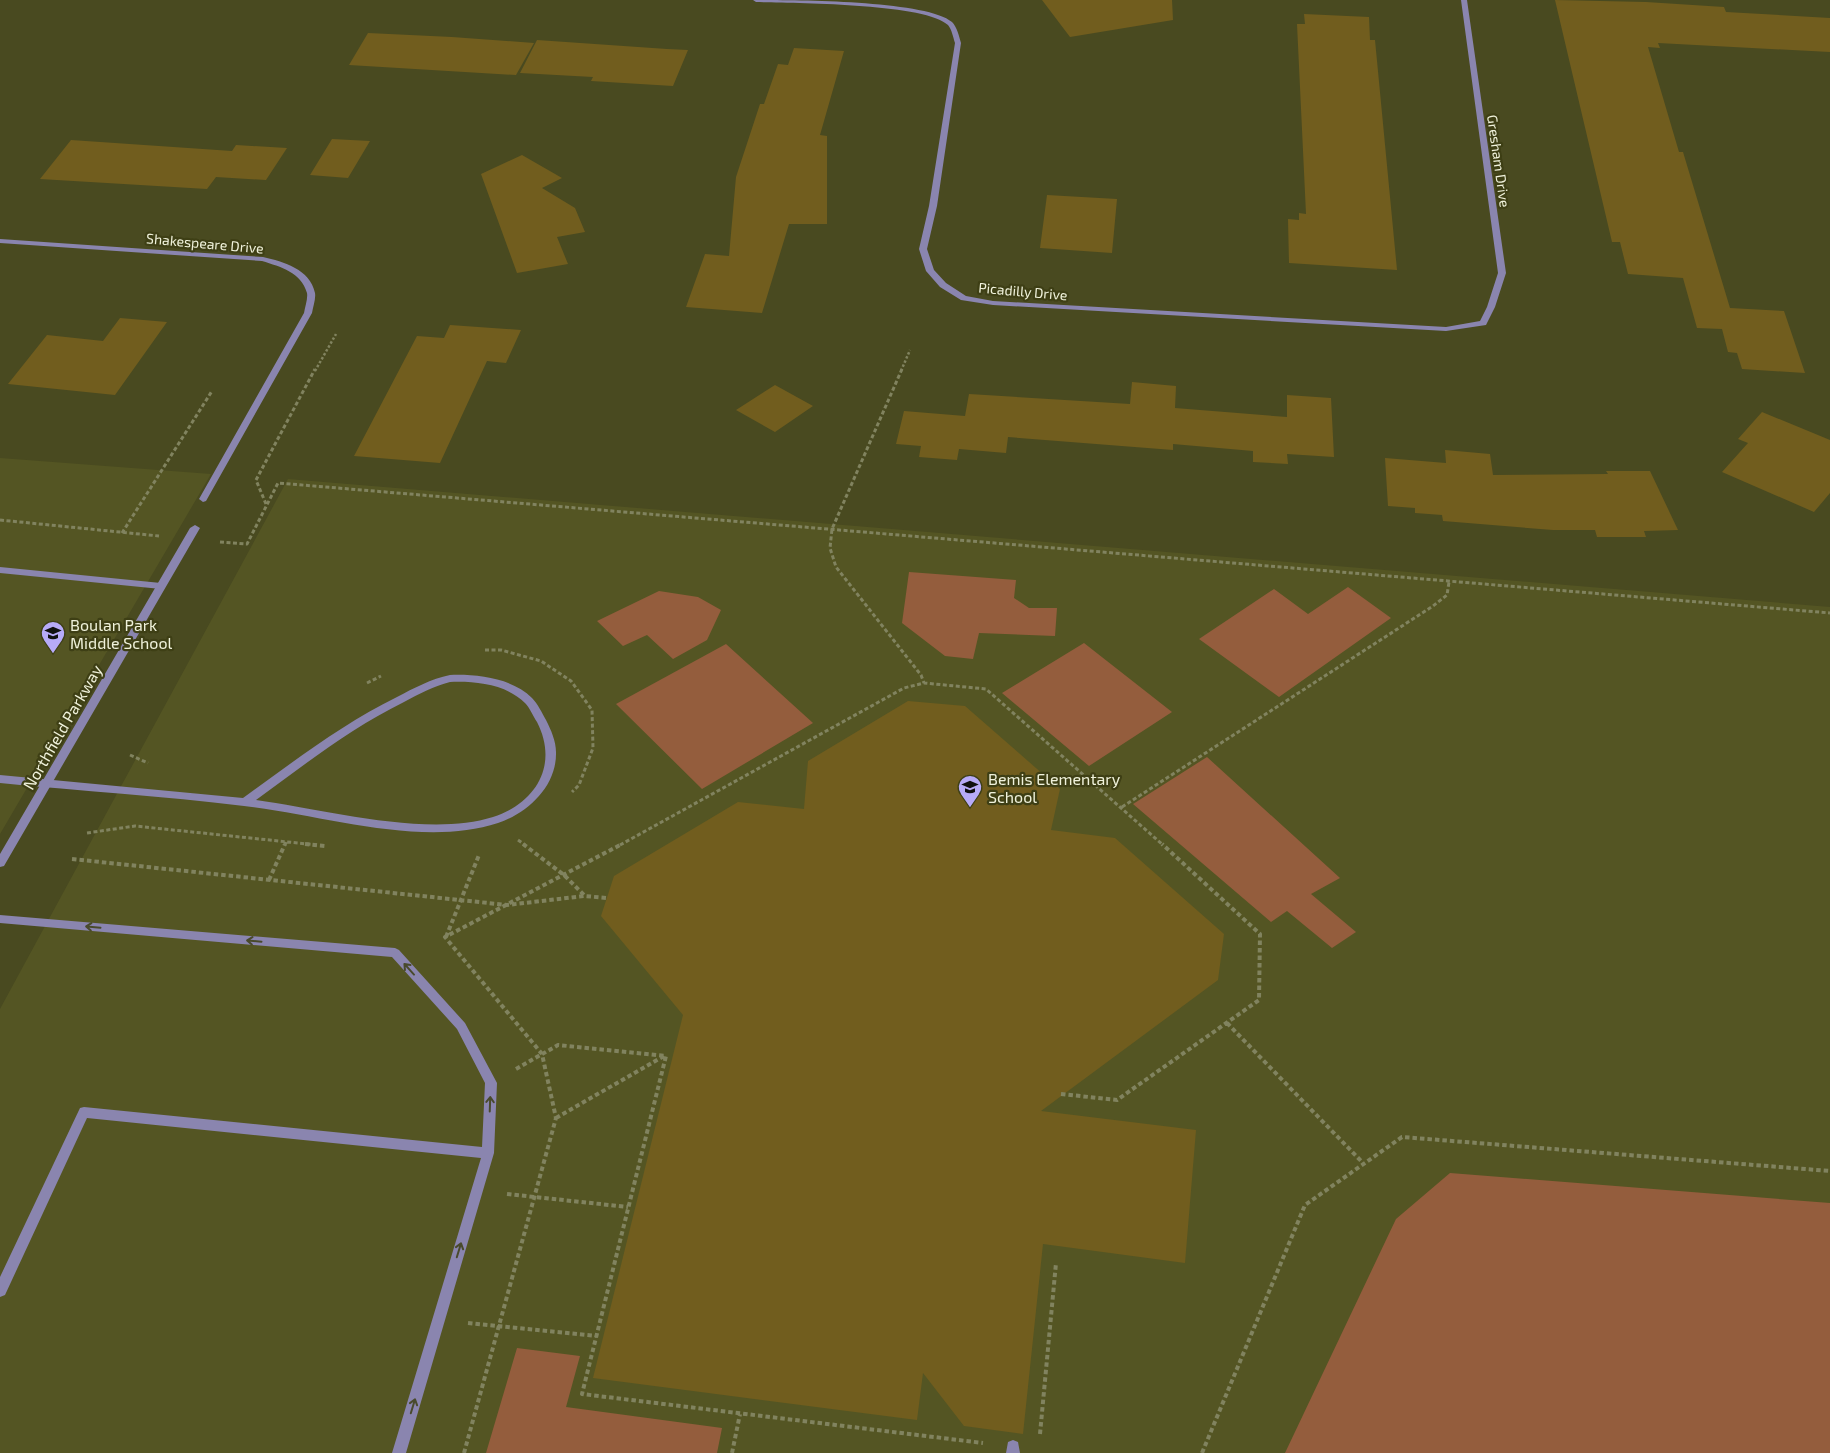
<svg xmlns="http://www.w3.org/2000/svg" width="1830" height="1453" viewBox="0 0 1830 1453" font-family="'Exo 2',sans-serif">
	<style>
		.built { fill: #545523 }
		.green { fill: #945d3d }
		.building { fill: #715d1e }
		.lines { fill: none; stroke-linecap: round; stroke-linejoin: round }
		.path-far2 { stroke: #81835f; stroke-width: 2.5; stroke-dasharray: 2.5 2; stroke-linecap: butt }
		.path-far1 { stroke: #81835f; stroke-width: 3; stroke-dasharray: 4 2.5; stroke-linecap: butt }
		.path { stroke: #81835f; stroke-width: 4; stroke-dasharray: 4.5 3; stroke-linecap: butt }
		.service { fill: #8a85af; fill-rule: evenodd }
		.minor { fill: #8a85af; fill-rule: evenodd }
		.oneway { stroke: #494a2c }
		.labels { text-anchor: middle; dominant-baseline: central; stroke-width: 4.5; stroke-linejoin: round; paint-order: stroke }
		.far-street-label { font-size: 14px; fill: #f0f2db; stroke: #3e3f15 }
		.poi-label { font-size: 16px; fill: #f0f2db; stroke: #3e3f15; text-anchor: start }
		.street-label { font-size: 16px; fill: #f0f2db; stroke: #3e3f15 }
	</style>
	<rect width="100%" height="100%" fill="#494a20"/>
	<path class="built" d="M0 458 211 474 0 834Z
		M288 479 1830 607V1453H0V1009Z"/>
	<path class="green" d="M909 572 1016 580 1014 598 1029 608H1057L1055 636 979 633 973 659 945 656 902 623Z
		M1348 587 1391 618 1279 697 1199 639 1274 589 1308 614Z
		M659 591 698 597 721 610 707 640 673 659 647 635 623 646 597 621Z
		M1084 643 1172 712 1089 766 1002 693Z
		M726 644 813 723 702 789 616 704Z
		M1207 757 1340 878 1311 894 1356 932 1332 948 1287 911 1271 922 1133 804Z
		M1450 1173 1830 1203V1453H1285L1396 1219Z
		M517 1348 580 1356 566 1407 722 1428 717 1453H486Z"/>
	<path class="building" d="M1042 0H1172L1173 20 1070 37Z
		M1555 0 1646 2 1724 7 1726 12 1830 18V52L1658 43 1660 48 1648 47 1679 152H1683L1730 308 1784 311 1805 373 1742 369 1737 353 1728 352 1722 329 1697 328 1683 278 1628 274 1620 242H1612Z
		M1304 14 1369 17 1370 40H1375L1397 270 1289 263 1288 219 1299 220V213L1306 214 1297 24H1305Z
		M368 33 452 37 534 43 516 75 349 65Z
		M537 40 667 49 688 50 673 86 591 81 593 77 520 73Z
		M794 48 844 51 820 135 827 136V224H789L762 313 686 307 705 254 729 256 736 177 760 104H764L778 64 788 65Z
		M332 139 370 141 348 178 310 175Z
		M71 140 232 151 236 145 287 148 266 180 216 177 207 189 40 179Z
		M522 155 562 178 542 188 575 208 585 232 557 237 568 264 517 273 481 174Z
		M1047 195 1117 199 1112 253 1040 248Z
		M120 318 167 322 115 395 8 384 47 335 103 341Z
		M450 325 521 330 506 363 487 361 440 463 354 456 417 336 444 338Z
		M1132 382 1176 386 1175 408 1287 417V395L1331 398 1334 457 1287 454 1288 464 1253 462V451L1173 444V450L1008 437 1006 453 959 449 957 460 919 457 921 446 896 444 904 411 965 416 969 394 1130 404Z
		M775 385 813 406 775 432 736 410Z
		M1762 412 1830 440V493L1814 512 1722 472 1748 443 1738 439Z
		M1445 450 1490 454 1493 475 1608 474 1606 471H1650L1678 530 1644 531 1646 537H1597L1595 530H1553L1443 521 1442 515 1415 513V508L1388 506 1385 458 1446 463Z
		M908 701 965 706 1060 789 1051 830 1115 838 1224 934 1218 980 1041 1111 1196 1130 1185 1263 1043 1244 1023 1434 964 1426 923 1373 917 1420 593 1378 683 1015 601 916 614 876 738 802 804 809 808 761Z"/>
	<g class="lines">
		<path class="path-far2" d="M315 371 336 334
			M901 371 910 350"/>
		<path class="path-far1" d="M902 369 832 529 830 548 836 567 921 675 924 683
			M266 504 256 480 315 369
			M0 520 159 536
			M122 533 212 391
			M220 542 247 544 278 483 1830 613
			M485 650H501L541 661 571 681 592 710 593 748 579 785 572 792
			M367 683 381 676
			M130 755 148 763
			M1122 807 1433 606 1447 595 1449 582
			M87 833 135 826 317 845
			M518 840 525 845
			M285 845 286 842
			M620 845 904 688 924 683 986 689 1163 845"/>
		<path class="path" d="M305 844 325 846
			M523 844 564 875 584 895
			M72 859 507 905 584 896 607 898
			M269 880 285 844
			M446 937 479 855
			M1227 1023 1363 1163
			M516 1069 558 1045 666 1056 582 1394 983 1443
			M1061 1094 1117 1100 1259 1000 1260 934 1162 844
			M556 1118 664 1056
			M507 1194 628 1207
			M468 1323 597 1336
			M1040 1434 1056 1263
			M464 1453 556 1118 542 1054 445 937 622 844
			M732 1453 740 1414
			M1202 1453 1305 1205 1402 1137 1830 1171"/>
		<path class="service" d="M0 567 161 583 166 586 161 589 0 573Z
			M450 675C477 674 512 678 532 698 538 704 542 713 546 720 551 730 556 741 556 752 557 786 528 813 498 823 422 848 323 815 244 806 163 796 81 791 0 783V775L243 798C293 762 342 724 397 697 414 688 431 679 450 675ZM450 682C475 681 506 684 525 703 530 708 533 716 537 722 559 765 536 803 493 817 427 838 324 809 256 800 304 765 351 728 404 702 419 694 434 686 450 682Z
			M0 915 395 948 399 950 465 1023 497 1083 494 1153 406 1453H392L481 1158 87 1118 5 1295 0 1297V1277L80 1108 84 1107 482 1147 485 1083 457 1029 392 957 0 923Z
			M1013 1440 1018 1442 1020 1453H1006L1008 1442Z"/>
		<path class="minor" d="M753 0C791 0 926 0 952 22 957 27 959 36 961 43L937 206 927 249 934 270 946 283 966 296 993 301 1446 327 1480 321 1487 307 1498 273 1461 0H1467L1506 273 1495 307 1486 325 1446 331 993 305 961 300 940 287 926 271 919 249 929 206 955 43C953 37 952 30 948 25 926 3 791 3 756 2Z
			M0 239 263 257C284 262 310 269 315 293 316 299 313 307 312 313L206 501 203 502 199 499 304 313C305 307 308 299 307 293 301 272 281 267 262 261L0 243Z
			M195 525 200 528 4 866 0 867V854L190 528Z"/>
	</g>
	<defs><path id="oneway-shaft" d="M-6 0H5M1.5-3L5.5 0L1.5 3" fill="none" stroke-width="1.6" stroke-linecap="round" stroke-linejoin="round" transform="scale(1.25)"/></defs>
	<g class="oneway">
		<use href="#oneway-shaft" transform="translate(93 927) rotate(-175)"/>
		<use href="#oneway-shaft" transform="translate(254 941) rotate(-175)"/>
		<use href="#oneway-shaft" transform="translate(409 969) rotate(-132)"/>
		<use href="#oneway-shaft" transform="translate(490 1104) rotate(-88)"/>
		<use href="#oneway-shaft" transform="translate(459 1250) rotate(-73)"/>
		<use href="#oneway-shaft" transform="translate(413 1406) rotate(-73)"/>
	</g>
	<defs>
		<g id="school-pin" transform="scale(1.25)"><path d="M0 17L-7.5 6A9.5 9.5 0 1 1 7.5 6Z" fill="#b7abf8" stroke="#3e3f15"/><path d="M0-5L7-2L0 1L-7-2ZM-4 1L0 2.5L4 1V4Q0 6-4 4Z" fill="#111"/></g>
	</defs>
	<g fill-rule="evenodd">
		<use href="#school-pin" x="53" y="633"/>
		<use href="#school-pin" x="970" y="787"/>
	</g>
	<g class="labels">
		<g class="far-street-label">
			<text transform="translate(1499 161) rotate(82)">Gresham Drive</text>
			<text transform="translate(205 243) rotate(5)">Shakespeare Drive</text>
			<text transform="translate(1023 291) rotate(5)">Picadilly Drive</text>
		</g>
		<g class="poi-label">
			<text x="70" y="624">Boulan Park<tspan x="70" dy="18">Middle School</tspan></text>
			<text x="988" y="778">Bemis Elementary<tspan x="988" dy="18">School</tspan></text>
		</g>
		<g class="street-label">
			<text transform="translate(62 727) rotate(-60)">Northfield Parkway</text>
		</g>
	</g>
</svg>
